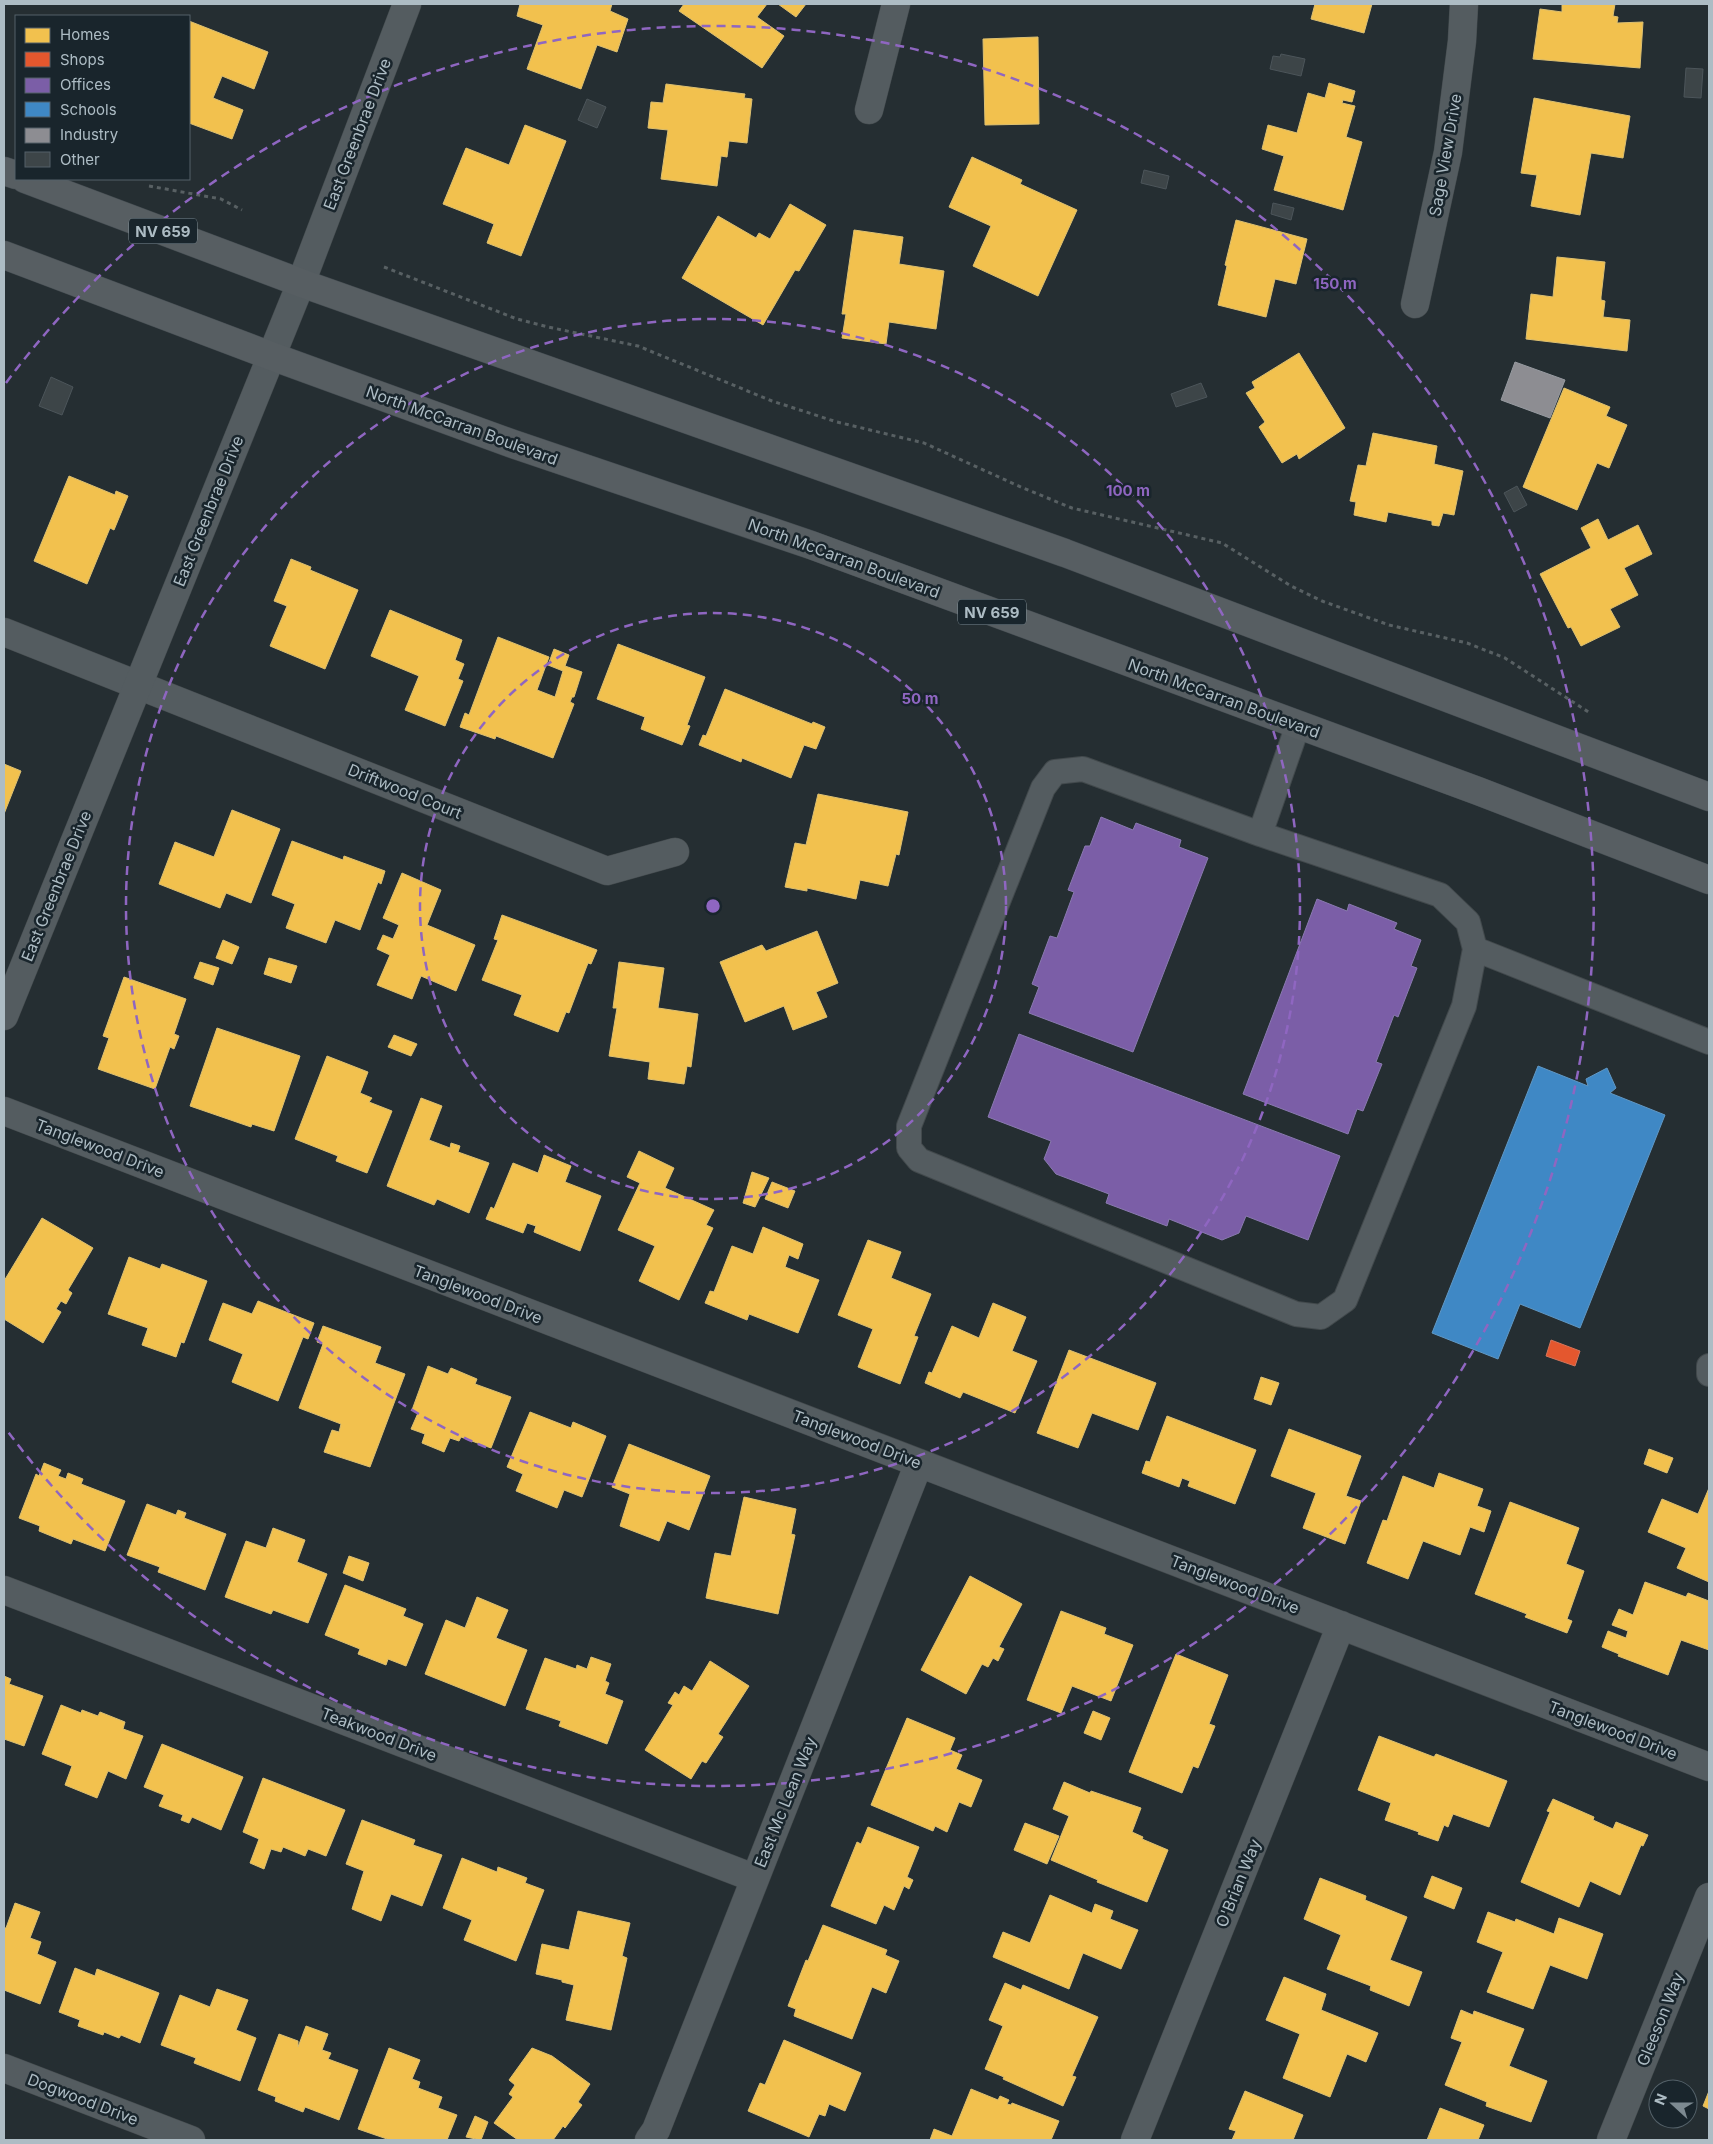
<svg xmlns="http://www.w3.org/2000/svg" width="1713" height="2144" viewBox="0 0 1713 2144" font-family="Inter,sans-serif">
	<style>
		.homes { fill: #f2c14e; stroke: #ddc071 }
		.shops { fill: #e4572e; stroke: #d4755b }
		.offices { fill: #7b5ea7; stroke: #8a7ab0 }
		.schools { fill: #3f88c5; stroke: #6098c5 }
		.industry { fill: #8d8d92; stroke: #979ba1 }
		.building { fill: #3d4548; stroke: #4c555a }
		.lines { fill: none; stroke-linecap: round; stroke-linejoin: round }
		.service-casing { stroke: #42494c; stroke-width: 26 }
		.minor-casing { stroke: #42494c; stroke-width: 29 }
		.tertiary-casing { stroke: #42494c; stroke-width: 29 }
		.primary-casing { stroke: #424a4f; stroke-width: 29 }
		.path { stroke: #586063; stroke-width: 3; stroke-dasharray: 4 4; stroke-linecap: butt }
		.service { stroke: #545c60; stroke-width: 24 }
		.minor { stroke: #545c60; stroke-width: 28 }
		.tertiary { stroke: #545c60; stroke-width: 28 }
		.primary { stroke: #575e62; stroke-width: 28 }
		.ring { fill: none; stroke: #8f66c1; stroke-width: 2.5; stroke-dasharray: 9 6 }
		.labels { text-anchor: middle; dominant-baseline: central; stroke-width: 5; stroke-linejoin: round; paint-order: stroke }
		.shield { fill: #19252c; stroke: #818f96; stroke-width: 1 }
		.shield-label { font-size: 15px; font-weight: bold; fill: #adbcc4 }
		.street-label { font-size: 16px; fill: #adbcc4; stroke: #19252c }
		.centre { fill: #8f66c1; stroke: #19252c; stroke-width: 2.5 }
		.ring-label { font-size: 15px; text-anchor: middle; font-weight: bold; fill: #8f66c1; stroke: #19252c; stroke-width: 5; stroke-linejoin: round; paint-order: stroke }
	</style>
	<rect width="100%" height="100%" fill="#252e32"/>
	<path class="homes" d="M520 4H612L610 11 628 19 617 52 597 45 581 89 527 69 543 25 517 16Z
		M684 4H767L757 17 784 36 762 68 679 11Z
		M778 4H806L796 17Z
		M1315 4H1372L1364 33 1311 19Z
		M1562 4H1615L1613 16 1618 17 1617 23 1643 22 1640 68 1533 59 1540 9 1562 12Z
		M189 21 268 52 254 89 222 76 213 98 243 110 232 139 189 123Z
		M1038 37 1039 124 985 125 983 39Z
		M1329 83 1355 91 1352 102 1343 100 1342 103 1355 106 1346 137 1362 142 1343 210 1274 190 1284 156 1262 149 1268 125 1297 133 1308 93 1325 98Z
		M666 84 745 94 744 98 752 99 747 143 729 141 727 157 721 156 717 186 661 179 668 130 648 128 651 102 663 103Z
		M1534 98 1630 116 1623 158 1591 153 1580 215 1531 206 1537 175 1521 173Z
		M525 125 566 141 521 256 487 243 494 224 443 204 466 148 509 165Z
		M972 157 1022 180 1020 184 1077 210 1038 296 973 266 991 226 949 207Z
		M790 204 826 225 799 271 795 270 763 325 682 278 718 216 756 238 759 233 770 239Z
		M1236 220 1307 239 1296 284 1275 279 1266 317 1218 305 1227 266 1225 265Z
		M854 230 903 237 899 264 944 271 936 329 889 322 886 344 842 338 846 314H842Z
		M1557 257 1605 262 1601 297V300L1605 301 1603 317 1630 320 1627 351 1526 339 1531 294 1553 297Z
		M1299 353 1345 428 1299 459 1297 454 1282 463 1259 427 1265 422 1246 393 1255 388 1252 382Z
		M1564 388 1610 407 1606 416 1627 425 1609 468 1597 463 1577 510 1523 487Z
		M1373 433 1437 446 1434 464 1463 471 1454 515 1443 513 1439 526 1432 525V521L1388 512 1386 522 1354 515 1356 502 1350 501 1358 465 1366 466Z
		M69 476 115 495 116 491 128 496 114 530 110 528 87 584 34 561Z
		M1598 519 1608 540 1638 525 1652 554 1624 568 1638 595 1610 609 1620 627 1581 646 1571 627 1568 628 1540 574 1591 548 1581 528Z
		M291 559 311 567 310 570 358 590 325 669 270 646 287 606 274 601Z
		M390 610 462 640 455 660 464 664 458 679 463 681 445 726 405 710 419 676 371 656Z
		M498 637 549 657 537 690 555 697 563 671 548 665 554 649 569 655 565 666 582 672 574 697H572L570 702 574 704 553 758 496 736 495 739 460 727 465 713 469 715Z
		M618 644 705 677 687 725 690 726 682 745 641 729 645 717 597 699Z
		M725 689 812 724 813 722 825 727 816 749 804 745 791 778 742 758 741 762 699 745 703 735 706 736Z
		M4 764 21 771 4 814Z
		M818 794 908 812 899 855 896 854 888 886 860 880 856 899 807 888V891L785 887 795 843 806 845Z
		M232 810 280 829 251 903 226 893 220 908 159 884 175 842 214 857Z
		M292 841 343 860 344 856 385 871 381 884 378 882 360 930 335 920 326 943 286 928 295 904 272 895Z
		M402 873 441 890 427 925 475 945 456 991 421 976 412 999 377 985 390 955 377 949 383 935 393 939 399 925 383 918Z
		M502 915 597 950 591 964 588 963 569 1013 566 1012 558 1032 514 1015 522 995 482 980 498 940 494 939Z
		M817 931 838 983 816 992 827 1017 793 1030 784 1006 745 1022 720 962 762 945 766 951Z
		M223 940 239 947 232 964 216 958Z
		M269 958 297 966 291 983 264 974Z
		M200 962 219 968 213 985 194 978Z
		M619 962 664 968 658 1008 698 1014 691 1067 687 1066 684 1084 648 1079 650 1062 609 1056 617 1008H613Z
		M124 977 186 999 174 1034 179 1036 174 1049 170 1047 155 1089 98 1069 109 1038 103 1036Z
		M217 1028 300 1056 274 1131 252 1124 251 1127 190 1106Z
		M394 1035 417 1044 411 1056 388 1047Z
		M327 1056 368 1072 360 1093 372 1098 369 1102 392 1111 367 1173 336 1161 338 1156 295 1139Z
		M421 1098 442 1106 429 1140 450 1148 451 1143 460 1146 458 1152 489 1163 469 1213 437 1199 434 1205 387 1186Z
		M639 1151 674 1168 665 1188 714 1210 706 1225 713 1228 679 1300 639 1281 655 1246 618 1230 640 1183 627 1177Z
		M544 1155 571 1166 565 1182 601 1196 580 1251 534 1232 536 1226 527 1223 523 1233 486 1219 491 1207 494 1209 513 1163 538 1173Z
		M752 1172 769 1178 755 1207 743 1203Z
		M772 1182 795 1191 788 1208 765 1199Z
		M42 1218 93 1248 68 1290 72 1293 66 1304 61 1301 56 1309 61 1312 43 1343 4 1319V1281Z
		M763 1227 803 1244 798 1259 789 1255 785 1267 819 1280 798 1333 749 1314 747 1320 705 1303 710 1291 714 1292 732 1246 753 1254Z
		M868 1240 901 1252 891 1278 931 1294 914 1336 918 1337 900 1384 858 1367 873 1329 838 1315Z
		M129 1257 160 1269 162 1264 207 1281 184 1343 181 1342 176 1357 142 1345 148 1328 108 1314Z
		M258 1301 314 1323 308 1339 303 1337 278 1401 232 1382 243 1354 209 1340 223 1303 252 1314Z
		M993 1303 1026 1317 1012 1351 1037 1361 1015 1413 963 1392 960 1398 925 1383 929 1372 932 1373 952 1326 979 1338Z
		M323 1326 381 1347 375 1363 405 1374 370 1467 324 1452 332 1430 339 1432 341 1424 299 1408 323 1344 317 1342Z
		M1069 1350 1156 1383 1138 1430 1092 1413 1078 1448 1037 1433Z
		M428 1366 448 1374 451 1368 477 1379 475 1384 511 1397 491 1448 461 1437 459 1441 450 1438 444 1452 422 1443 425 1434 411 1429 418 1413 412 1410Z
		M1261 1377 1279 1383 1271 1405 1254 1399Z
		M530 1412 571 1428 573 1422 606 1436 582 1497 564 1490 557 1508 516 1491 523 1474 507 1467Z
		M1167 1416 1256 1450 1235 1504 1188 1486 1190 1481 1182 1478 1179 1487 1142 1473 1146 1461 1150 1462Z
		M1289 1429 1361 1456 1346 1496 1361 1501 1345 1544 1303 1528 1316 1493 1271 1476Z
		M629 1444 710 1476 689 1530 667 1521 659 1541 620 1526 630 1494 612 1487Z
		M1649 1449 1673 1458 1667 1473 1644 1464Z
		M44 1463 61 1470 58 1476 66 1479 68 1473 83 1479 81 1484 125 1501 105 1551 73 1539 71 1544 39 1531 40 1526 19 1518 36 1474 39 1476Z
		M1439 1473 1483 1489 1477 1506 1491 1511 1484 1532 1470 1527 1460 1555 1423 1541 1408 1579 1367 1563 1383 1520 1387 1521 1403 1476 1434 1488Z
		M1709 1488V1582L1677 1568 1686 1548 1648 1532 1662 1499 1698 1514Z
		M744 1497 796 1509 791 1534 795 1535 778 1614 706 1598 715 1553 731 1556Z
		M1510 1502 1579 1528 1566 1564 1584 1571 1567 1619 1572 1621 1567 1633 1525 1617 1527 1614 1475 1594Z
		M147 1504 176 1515 178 1510 186 1513 184 1518 226 1534 205 1590 158 1572 160 1567 127 1555Z
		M273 1528 305 1540 297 1562 327 1574 308 1623 273 1610 271 1614 225 1597 246 1541 266 1548Z
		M349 1556 369 1563 363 1581 343 1573Z
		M970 1576 1022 1604 999 1647 1004 1649 998 1661 993 1658 988 1667 982 1664 966 1694 921 1670Z
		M1645 1582 1686 1597 1688 1593 1709 1601V1650L1681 1640 1668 1675 1618 1656 1619 1654 1602 1647 1608 1631 1626 1638 1628 1631 1612 1625 1619 1609 1633 1615Z
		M345 1585 406 1609 403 1616 423 1624 406 1666 388 1659 386 1665 358 1654 360 1649 325 1635Z
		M477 1597 508 1610 496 1638 527 1650 505 1706 425 1674 446 1620 465 1628Z
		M1061 1611 1106 1628 1104 1634 1133 1645 1111 1701 1072 1686 1061 1713 1027 1700Z
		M1176 1654 1228 1675 1209 1724 1215 1726 1213 1731 1198 1768 1193 1766 1182 1793 1129 1772Z
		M591 1657 611 1664 605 1681 609 1683 605 1694 623 1701 607 1744 559 1726 561 1721 526 1709 545 1658 576 1669 577 1665 587 1669Z
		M710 1661 749 1686 718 1734 723 1737 706 1763 702 1761 691 1779 645 1750 673 1705 668 1703 675 1692 679 1695 684 1686 692 1691Z
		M4 1676 11 1679 9 1684 43 1696 24 1746 4 1739Z
		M61 1705 81 1713 82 1710 98 1716 100 1712 125 1722 123 1729 143 1736 126 1779 108 1771 97 1798 65 1785 72 1766 42 1754Z
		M1093 1711 1110 1718 1101 1740 1084 1733Z
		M907 1718 955 1738 950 1750 962 1755 956 1769 982 1780 971 1807 959 1802 947 1832 935 1826 933 1831 871 1805Z
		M1379 1736 1434 1757 1436 1754 1507 1781 1489 1827 1453 1814 1448 1827 1444 1825 1438 1841 1418 1834 1419 1832 1385 1820 1391 1803 1358 1790Z
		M162 1744 243 1777 221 1830 192 1817 189 1823 181 1820 183 1815 159 1806 164 1795 144 1787Z
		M263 1778 345 1810 326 1856 308 1849 305 1856 283 1847 281 1852 271 1849 264 1869 250 1863 259 1839 243 1832Z
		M1064 1782 1090 1793 1091 1791 1141 1808 1132 1832 1143 1837 1142 1839 1168 1850 1147 1902 1097 1882 1098 1880 1051 1860 1069 1816 1053 1809Z
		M1553 1799 1594 1817 1593 1820 1613 1829 1616 1822 1648 1835 1643 1846 1641 1845 1620 1895 1590 1881 1579 1907 1521 1882 1550 1812 1547 1811Z
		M362 1820 415 1840 413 1845 442 1855 422 1906 391 1894 381 1921 352 1909 364 1871 346 1864Z
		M1025 1823 1059 1836 1047 1864 1014 1850Z
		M868 1827 919 1847 907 1877 913 1880 909 1889 904 1886 894 1910 884 1905 876 1924 831 1906 857 1842 861 1844Z
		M462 1858 497 1872 498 1867 527 1878 525 1883 544 1890 516 1961 464 1940 472 1920 443 1908Z
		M1432 1876 1462 1888 1454 1909 1424 1897Z
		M1320 1878 1366 1896 1365 1900 1407 1917 1390 1960 1422 1972 1409 2006 1370 1990 1371 1986 1327 1969 1341 1935 1304 1919Z
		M1050 1895 1092 1913 1095 1904 1113 1911 1110 1919 1138 1930 1121 1969 1083 1953 1069 1989 993 1957 1003 1932 1030 1943Z
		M15 1903 40 1912 30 1938 41 1942 37 1954 56 1962 40 2004 4 1990V1928H6Z
		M578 1911 630 1923 622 1956 627 1958 611 2030 566 2020 574 1985 562 1982V1980L536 1974 542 1944 569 1950Z
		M1488 1912 1515 1922 1516 1919 1554 1934 1559 1918 1603 1934 1587 1979 1550 1965 1533 2009 1487 1992 1503 1952 1477 1942Z
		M823 1925 887 1950 885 1955 899 1961 886 1993 872 1987 852 2039 794 2016 796 2009 788 2006 806 1960 808 1961Z
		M75 1968 95 1976 97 1969 159 1993 140 2043 121 2035 119 2038 104 2032 103 2035 78 2026 80 2020 59 2012Z
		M1284 1977 1326 1994 1321 2010 1378 2033 1366 2062 1347 2054 1330 2097 1283 2078 1300 2034 1266 2020Z
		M1005 1983 1021 1990 1023 1985 1098 2017 1072 2076 1076 2077 1063 2106 1003 2079 1004 2077 985 2069 1003 2026 989 2020Z
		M217 1989 248 2000 236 2030 256 2038 240 2081 194 2063 196 2058 161 2045 180 1995 210 2007Z
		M1461 2010 1473 2015 1474 2011 1524 2029 1509 2066 1547 2081 1531 2122 1486 2106 1487 2102 1445 2085 1462 2042 1451 2038Z
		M306 2026 328 2034 322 2050 331 2053 328 2059 358 2070 339 2120 305 2107 303 2112 280 2103 275 2101 276 2097 258 2090 279 2034 298 2041V2047Z
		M784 2040 861 2073 845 2111 829 2104 825 2116 819 2114 809 2137 748 2111 760 2083 765 2085Z
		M389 2048 420 2060 412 2079 420 2082 418 2088 442 2097 438 2108 457 2115 447 2140H390L358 2129Z
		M532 2048 552 2056 590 2084 578 2102 582 2105 565 2128 563 2126 553 2140 551 2138 549 2140H518L494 2123 513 2097 509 2094 515 2085 509 2080Z
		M971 2089 998 2100 1000 2096 1009 2100 1007 2104 1011 2105 1012 2103 1059 2121 1051 2140H930L934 2129 952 2136Z
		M1245 2091 1303 2115 1293 2140H1232L1236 2131 1229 2129Z
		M1709 2091V2109L1703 2106Z
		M1440 2108 1484 2125 1478 2140H1427Z
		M475 2116 488 2122 481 2140 466 2137Z"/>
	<path class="shops" d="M1551 1340 1580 1351 1575 1366 1546 1356Z"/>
	<path class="offices" d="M1101 817 1133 830 1136 823 1181 840 1179 847 1208 858 1133 1052 1029 1013 1039 987 1032 984 1050 936 1057 938 1074 892 1068 890 1085 846H1090Z
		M1317 899 1347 911 1349 904 1397 923 1394 929 1421 940 1411 966 1417 968 1398 1017 1394 1015 1376 1062 1382 1064 1363 1111 1357 1109 1348 1134 1243 1094Z
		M1019 1034 1340 1156 1308 1240 1246 1216 1239 1233 1222 1240 1169 1219 1167 1226 1106 1203 1109 1194 1056 1174 1044 1159 1051 1141 988 1117Z"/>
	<path class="schools" d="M1538 1066 1588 1086 1586 1079 1607 1068 1616 1088 1610 1093 1665 1115 1580 1328 1520 1304 1498 1359 1432 1333Z"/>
	<path class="industry" d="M1515 362 1565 380 1550 418 1501 400Z"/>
	<path class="building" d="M1281 54 1305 59 1301 76 1270 69 1273 56 1280 57Z
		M1686 68 1703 69 1701 98 1684 97Z
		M587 99 606 107 597 128 578 120Z
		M1144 170 1169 176 1166 189 1141 183Z
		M1273 203 1294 208 1291 220 1271 214Z
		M51 377 73 387 62 415 39 406Z
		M1201 383 1207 397 1176 407 1171 394Z
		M1517 486 1527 505 1514 512 1504 493Z"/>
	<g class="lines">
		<g class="service-casing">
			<path id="service" d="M1260 834 1083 769 1055 772 1043 788 909 1126V1148L919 1160 1296 1314 1321 1317 1345 1300 1464 1006 1475 949 1468 922 1440 895 1260 834 1298 725
				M1475 949 1709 1042
				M1709 1366V1374"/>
		</g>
		<g class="minor-casing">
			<path id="minor" d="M869 110 896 4
				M1415 304 1448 152 1462 41 1464 4
				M4 632 607 871 675 852
				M4 1111 1709 1767
				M4 1590 754 1878
				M4 2068 191 2140
				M649 2140 656 2130 919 1463
				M1135 2140 1341 1625
				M1611 2140 1709 1897"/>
		</g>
		<g class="tertiary-casing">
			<path id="tertiary" d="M4 1016 301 283 407 4"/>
		</g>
		<g class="primary-casing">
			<path id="primary" d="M4 171 16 175
				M25 179 301 283 1065 553 1709 797
				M4 255 271 356 513 444 811 545 1478 791 1709 880"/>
		</g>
		<path class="path" d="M149 186 221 199 242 210
			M384 267 517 319 548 327 638 346 772 401 837 422 924 443 1023 488 1072 508 1222 543 1291 586 1322 601 1389 625 1467 643 1505 658 1590 713"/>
		<use href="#service" class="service"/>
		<use href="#minor" class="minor"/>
		<use href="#tertiary" class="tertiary"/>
		<use href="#primary" class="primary"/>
	</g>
	<g class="ring">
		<circle cx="713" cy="906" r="293"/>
		<circle cx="713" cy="906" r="587"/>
		<path d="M6 383A880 880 0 1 1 6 1429"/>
	</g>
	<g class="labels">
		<g class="shield">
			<rect x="129" y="218.5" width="68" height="25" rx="4"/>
			<rect x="958" y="599.5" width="68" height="25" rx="4"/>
		</g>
		<g class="shield-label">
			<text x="163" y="231">NV 659</text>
			<text x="992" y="612">NV 659</text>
		</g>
		<g class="street-label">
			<text transform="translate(357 134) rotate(-69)">East Greenbrae Drive</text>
			<text transform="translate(1445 155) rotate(-80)">Sage View Drive</text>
			<text transform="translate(462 425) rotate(20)">North McCarran Boulevard</text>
			<text transform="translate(208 511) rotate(-68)">East Greenbrae Drive</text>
			<text transform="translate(844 558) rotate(20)">North McCarran Boulevard</text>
			<text transform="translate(1224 698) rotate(20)">North McCarran Boulevard</text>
			<text transform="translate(405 791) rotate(22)">Driftwood Court</text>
			<text transform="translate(56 886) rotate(-68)">East Greenbrae Drive</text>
			<text transform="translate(100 1148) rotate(21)">Tanglewood Drive</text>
			<text transform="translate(478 1294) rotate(21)">Tanglewood Drive</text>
			<text transform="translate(857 1439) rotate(21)">Tanglewood Drive</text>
			<text transform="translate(1235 1584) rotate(21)">Tanglewood Drive</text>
			<text transform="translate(1613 1730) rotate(21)">Tanglewood Drive</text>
			<text transform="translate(379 1734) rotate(21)">Teakwood Drive</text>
			<text transform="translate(785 1802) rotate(-68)">East Mc Lean Way</text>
			<text transform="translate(1238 1883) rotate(-68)">O'Brian Way</text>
			<text transform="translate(1660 2019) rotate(-68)">Gleeson Way</text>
			<text transform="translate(83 2099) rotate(21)">Dogwood Drive</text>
		</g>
	</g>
	<circle cx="713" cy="906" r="8" class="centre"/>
	<g class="ring-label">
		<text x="1335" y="289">150 m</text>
		<text x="1128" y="496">100 m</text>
		<text x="920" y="704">50 m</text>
	</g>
	<rect width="1713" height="2144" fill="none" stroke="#adbcc4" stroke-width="10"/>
	<rect x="15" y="15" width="175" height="165" fill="#19252c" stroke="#546169"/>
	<rect x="25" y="28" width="25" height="15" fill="#f2c14e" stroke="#546169"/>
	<text x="60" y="40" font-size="15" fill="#adbcc4">Homes</text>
	<rect x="25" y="52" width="25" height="15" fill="#e4572e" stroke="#546169"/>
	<text x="60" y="65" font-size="15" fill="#adbcc4">Shops</text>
	<rect x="25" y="78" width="25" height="15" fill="#7b5ea7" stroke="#546169"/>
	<text x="60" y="90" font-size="15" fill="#adbcc4">Offices</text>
	<rect x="25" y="102" width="25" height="15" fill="#3f88c5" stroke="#546169"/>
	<text x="60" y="115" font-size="15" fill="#adbcc4">Schools</text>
	<rect x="25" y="128" width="25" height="15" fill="#8d8d92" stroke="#546169"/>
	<text x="60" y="140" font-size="15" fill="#adbcc4">Industry</text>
	<rect x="25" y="152" width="25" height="15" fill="#3d4548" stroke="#546169"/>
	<text x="60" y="165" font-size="15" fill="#adbcc4">Other</text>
	<g transform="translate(1673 2104) rotate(291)"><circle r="24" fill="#19252c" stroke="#546169"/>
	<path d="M0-4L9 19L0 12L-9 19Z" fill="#7d8a91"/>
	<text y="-8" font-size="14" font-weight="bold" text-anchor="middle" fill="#adbcc4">N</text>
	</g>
</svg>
